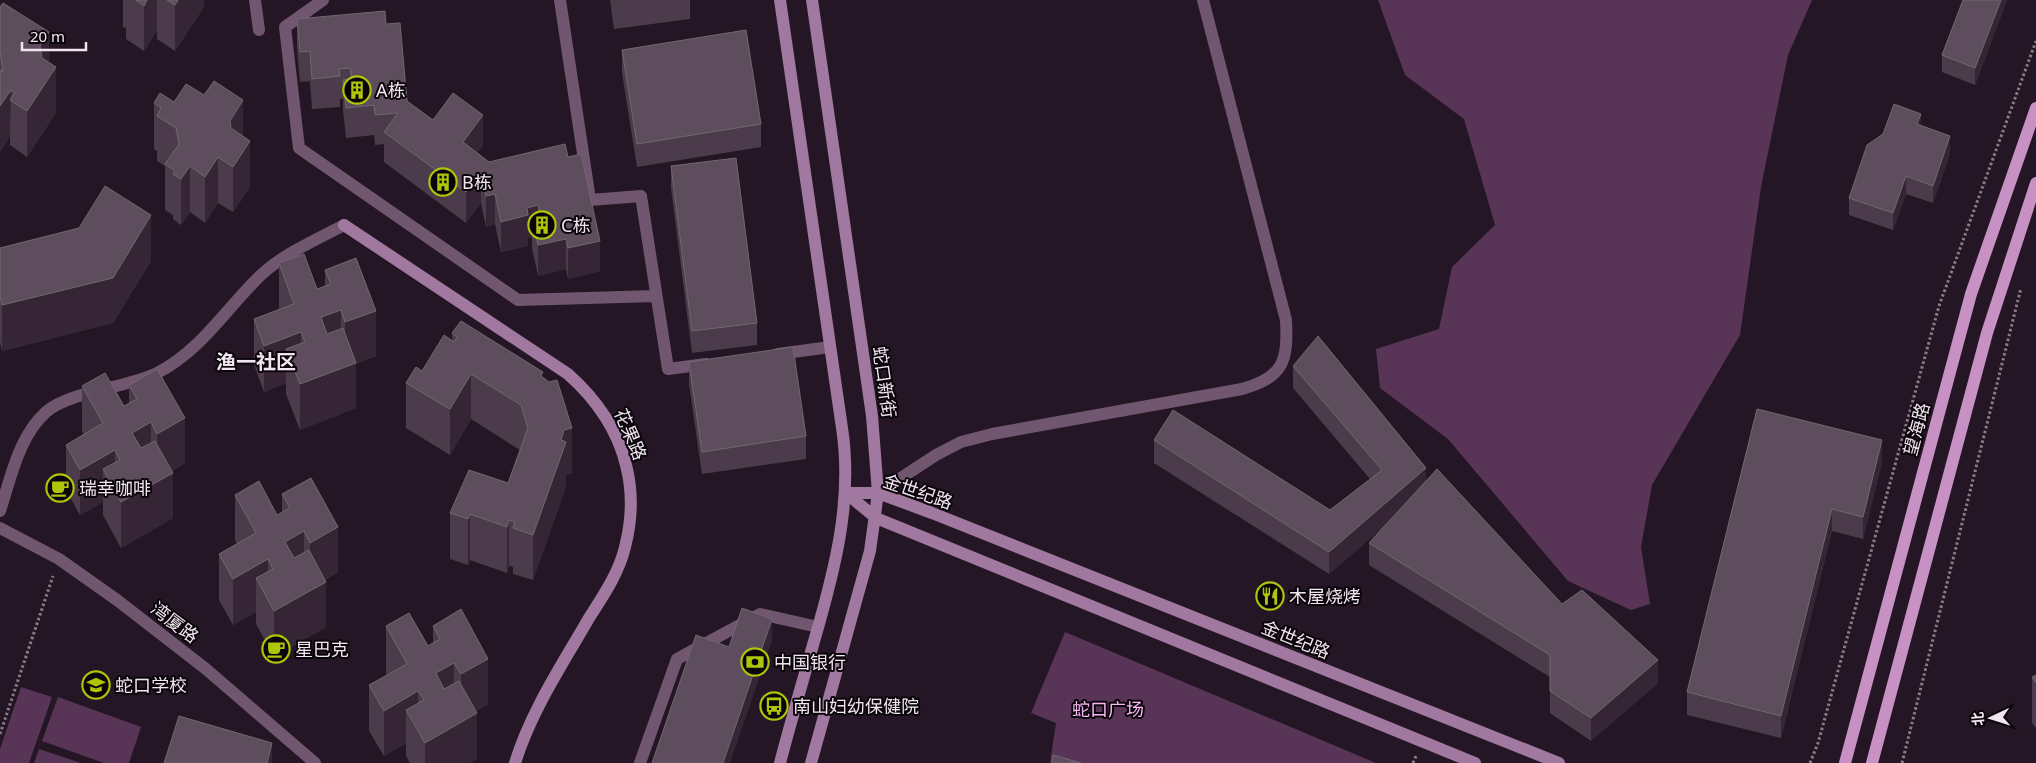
<svg xmlns="http://www.w3.org/2000/svg" width="2036" height="763" viewBox="0 0 2036 763" font-family="'Noto Sans','Noto Sans SC',sans-serif">
	<style>
		.green { fill: #583557 }
		.lines { fill: none; stroke-linecap: round; stroke-linejoin: round }
		.path { stroke: #8a7d89; stroke-width: 3; stroke-dasharray: 2.5 2.5; stroke-linecap: butt }
		.lane { stroke: #70576f; stroke-width: 12 }
		.street { stroke: #70576f; stroke-width: 12 }
		.secondary { stroke: #a1789f; stroke-width: 12 }
		.primary { stroke: #c791c4; stroke-width: 12 }
		.wall { fill: #4c3c4b }
		.shaded-wall { fill: #352535 }
		.building { fill: #5e4e5d; stroke: #756674 }
		.labels { text-anchor: middle; dominant-baseline: central; stroke-width: 4; stroke-linejoin: round; paint-order: stroke }
		.poi-label { font-size: 18px; fill: #f1e6f0; stroke: #0a050a; text-anchor: start }
		.street-label { font-size: 18px; fill: #f1e6f0; stroke: #0a050a }
		.park-label { font-size: 18px; fill: #f8b6f5; stroke: #0a050a }
		.quarter-label { font-size: 20px; font-weight: bold; fill: #f1e6f0; stroke: #0a050a }
	</style>
	<rect width="100%" height="100%" fill="#251625"/>
	<path class="green" d="M1378 0H1812L1788 55 1761 187 1740 335 1652 485 1641 547 1650 604 1631 610 1568 581 1448 439 1380 388 1376 349 1439 329 1452 267 1495 225 1464 119 1405 75Z
		M1065 632 1376 763H1050L1056 723 1031 713Z
		M21 687 52 697 29 763H0V749Z
		M58 697 141 727 129 763H104L42 741Z
		M39 749 81 763H34Z"/>
	<g class="lines">
		<path class="path" d="M0 734 53 576
			M1413 763 1416 756
			M1810 763 1818 743 1939 306 2036 41
			M1902 763 2021 288"/>
		<path class="lane" d="M640 763 677 659 760 614 818 627"/>
		<path class="street" d="M255 0 259 30
			M323 0 285 27 299 148 518 300 656 296
			M560 0 590 200 641 196 668 369 706 364
			M778 354 830 347
			M878 493 936 455 961 442 992 434 1242 389C1284 377 1288 361 1286 320L1203 0
			M0 511C11 477 19 436 46 412 70 391 127 388 157 373 201 351 227 307 262 274 285 253 316 240 344 225
			M0 528 59 559 117 600 206 669 315 763"/>
		<path class="secondary" d="M344 225 568 374C596 399 617 428 626 465 633 492 632 520 625 547 619 573 603 596 589 618 562 665 531 711 515 763
			M846 493H878L932 513 1559 763
			M846 493 876 518 1475 763
			M780 763C791 721 803 680 815 638 835 569 853 500 842 428L780 0
			M811 763 870 551 878 493 872 416 812 0"/>
		<path class="primary" d="M1845 763 1971 294 2036 108
			M1872 763 1987 333 2036 183"/>
	</g>
	<path class="wall" d="M123 0H204V7L175 51 157 39V30L144 51 126 39V28L123 27Z
		M610 0H690V19L614 29Z
		M1963 0H2007L1975 85 1942 72V55Z
		M0 7 49 62 56 113 27 157 10 145V136L0 152Z
		M297 19 386 24 407 101 433 120 483 145 477 153 489 162 568 157 600 271 568 279 566 269 538 276 532 248V237L528 238V246L501 252 495 224 486 227 481 203 466 223 384 162V144L375 145 374 135 346 138 343 110V99H340V107L312 109 310 81 300 82 297 49Z
		M622 50 761 124V147L637 167 622 73Z
		M174 102 243 136 250 187 233 212 218 203 205 223 190 212 181 225 173 219V215L165 210V166L157 161V151L154 149V103Z
		M1921 125 1950 154 1933 203 1906 194 1893 230 1849 215V198Z
		M671 166 757 323V345L692 353 671 188Z
		M0 248 151 261 113 323 2 351 0 342Z
		M279 263 317 289 325 286V270L376 356 356 364V408L300 430 286 394V383L264 392 254 365V319L279 309Z
		M452 333 543 378 572 473 566 475V487L533 580 513 574V567L509 566 507 573 470 560 468 565 450 559V513L508 483 520 450 471 419 450 455 406 428V383L422 371 452 340Z
		M689 362 806 436V459L702 474 689 384Z
		M1293 366 1426 481 1562 604 1658 683 1591 741 1550 713V677L1369 565V543L1382 528 1329 574 1154 463V440L1330 510 1370 479 1293 388Z
		M129 385 185 463 172 471 173 518 121 548 103 515V502L80 515 66 490V445L84 435 82 431V386L124 406 129 403Z
		M1757 409 1882 462 1863 539 1832 531 1781 738 1687 715V692Z
		M282 494 338 572 325 580 326 627 274 657 256 624V612L233 625 219 600V554L237 544 235 540V495L277 515 282 512Z
		M386 626 428 646 433 644V626L488 704 476 711 477 759 469 763H410L406 756V743L384 756 369 731V685L387 675 386 672Z
		M2036 675V728L2032 723V677Z"/>
	<path class="shaded-wall" d="M147 0H157V30L144 51V6Z
		M178 0H204V7L175 51V5Z
		M2001 0H2007L1975 85V68Z
		M49 32V78L40 91V46Z
		M56 67V113L27 157V111Z
		M11 90 10 136 0 152V106Z
		M243 100V145L230 165V121Z
		M1921 114V131L1917 124Z
		M483 115V145L463 172V142Z
		M1950 136V154L1933 203V186Z
		M250 141V187L233 212V167Z
		M218 157V203L205 223V177Z
		M190 166V212L181 225V179Z
		M481 173V203L466 223V192Z
		M1906 176V194L1893 230V213Z
		M495 194V224L486 227V196Z
		M538 205V235L532 218V237L528 238V246L501 252V222L527 208Z
		M151 215V261L113 323 2 351V305Z
		M566 239V269L538 276V245Z
		M600 241V271L568 279V248Z
		M341 310V355L321 363V317Z
		M376 311V356L356 364V408L300 430V384L345 367V322Z
		M301 332V377L286 349V383L264 392V346Z
		M471 374V419L450 455V409Z
		M185 418V463L157 479V434Z
		M151 422V468L132 433Z
		M572 428V473L566 475V487L533 580V535L564 430Z
		M1882 440V462L1863 539V517Z
		M115 450V491L103 469V502L80 515V470Z
		M1426 468V490L1329 574V552Z
		M173 473V518L121 548V502Z
		M1832 509V531L1781 738V716Z
		M470 514V560L468 565V519Z
		M509 520V566L507 573V527Z
		M338 527V572L310 588V543Z
		M304 531V577L285 542Z
		M268 559V600L256 578V612L233 625V579Z
		M326 582V627L274 657V611Z
		M772 619V641L730 763H723Z
		M488 659V704L461 720V674Z
		M1658 660V683L1591 741V718Z
		M454 663V708L436 673Z
		M418 691V731L406 710V743L384 756V711Z
		M477 713V759L469 763H425V743Z
		M272 743V763H267Z"/>
	<path class="building" d="M136 0H147L144 6Z
		M167 0H178L175 5Z
		M1963 0H2001L1975 68 1942 55Z
		M3 3 49 32 40 46 42 58 56 67 27 111 10 100 15 93 11 90 0 106V70L3 72 0 51V7Z
		M385 11 386 24 400 23 407 101 433 120 453 93 483 115 463 142 489 162 565 144 568 157 581 154 600 241 568 248 566 239 538 245 532 218 540 216 538 205 527 208 528 215 501 222 495 194 486 196 481 173 466 192 384 132 398 113 375 115 374 105 346 108 343 80 352 79 350 68 339 69 340 76 312 79 310 51 300 52 297 19Z
		M746 30 761 124 637 144 622 50Z
		M214 81 243 100 230 121 231 128 250 141 233 167 218 157 205 177 190 166 181 179 173 174 175 171 165 164 179 144 176 128 157 116 161 108 154 103 160 93 174 102 186 84 204 95Z
		M1894 104 1921 114 1917 124 1950 136 1933 186 1906 176 1893 213 1849 198 1867 145 1883 134Z
		M736 158 757 323 692 331 671 166Z
		M105 186 151 215 113 278 2 305 0 297V248L79 228Z
		M304 254 317 289 331 284 325 270 356 258 376 311 345 322 341 310 321 317 327 334 343 328 356 363 300 384 286 349 305 342 301 332 264 346 254 319 294 304 279 263Z
		M461 321 543 372 541 376 549 382 557 380 572 428 564 430 561 440 566 442 533 535 513 528 515 522 509 520 507 527 470 514 468 519 450 513 469 470 508 483 528 428 521 405 471 374 450 409 406 383 416 367 422 371 444 335 454 342 457 337 452 333Z
		M1318 336 1426 468 1329 552 1154 440 1173 410 1330 510 1382 470 1293 366Z
		M793 347 806 436 702 452 689 362Z
		M157 369 185 418 157 434 151 422 132 433 141 448 155 441 173 473 121 502 103 469 120 460 115 450 80 470 66 445 103 423 82 386 105 373 124 406 137 399 129 385Z
		M1757 409 1882 440 1863 517 1832 509 1781 716 1687 692Z
		M1437 469 1562 604 1582 590 1658 660 1591 718 1550 691V655L1369 543Z
		M311 478 338 527 310 543 304 531 285 542 294 558 309 550 326 582 274 611 256 578 273 569 268 559 233 579 219 554 256 533 235 495 259 481 277 515 290 508 282 494Z
		M742 608 772 619 723 763H652L696 635 729 647Z
		M461 609 488 659 461 674 454 663 436 673 444 689 459 681 477 713 425 743 406 710 424 700 418 691 384 711 369 685 407 664 386 626 409 613 428 646 440 639 433 626Z
		M2036 675V683L2032 677Z
		M179 716 272 743 267 763H164Z
		M1053 755 1081 763H1052Z"/>
	<defs>
		<g id="building-ring" transform="scale(1.4375)"><circle r="9.5" fill="#0a050a" stroke="#aec509" stroke-width="1.5"/><path d="M-4-6H4V6H1V3H-1V6H-4ZM-2.5-4.3h1.7v1.8h-1.7ZM.8-4.3h1.7v1.8H.8ZM-2.5-1h1.7V.8h-1.7ZM.8-1h1.7V.8H.8Z" fill="#aec509"/></g>
		<g id="cafe-ring" transform="scale(1.4375)"><circle r="9.5" fill="#0a050a" stroke="#aec509" stroke-width="1.5"/><path d="M-5.5-4.5H6V0H3Q3 3.5 0 3.5H-2.5Q-5.5 3.5-5.5 0ZM3-3.2v2h1.7v-2ZM-6 4.5H4V6H-6Z" fill="#aec509"/></g>
		<g id="restaurant-ring" transform="scale(1.4375)"><circle r="9.5" fill="#0a050a" stroke="#aec509" stroke-width="1.5"/><path d="M-5-6h1v4h1v-4h1v4h1v-4h1v5L-1.5 .5V6h-2V.5L-5-1ZM5-6V6H3V1.5H1.5Q1.5-4 5-6Z" fill="#aec509"/></g>
		<g id="bank-ring" transform="scale(1.4375)"><circle r="9.5" fill="#0a050a" stroke="#aec509" stroke-width="1.5"/><path d="M-6-4H6V4H-6ZM0-2.3a2.3 2.3 0 1 0 0 4.6a2.3 2.3 0 1 0 0-4.6Z" fill="#aec509"/></g>
		<g id="school-ring" transform="scale(1.4375)"><circle r="9.5" fill="#0a050a" stroke="#aec509" stroke-width="1.5"/><path d="M0-5L7-2L0 1L-7-2ZM-4 1L0 2.5L4 1V4Q0 6-4 4Z" fill="#aec509"/></g>
		<g id="bus-ring" transform="scale(1.4375)"><circle r="9.5" fill="#0a050a" stroke="#aec509" stroke-width="1.5"/><path d="M-5-6H5V4H4V6H2V4H-2V6H-4V4H-5ZM-3.5-4V0h7V-4ZM-3.5 1.2v1.5H-2V1.2ZM2 1.2v1.5H3.5V1.2Z" fill="#aec509"/></g>
	</defs>
	<g fill-rule="evenodd">
		<use href="#building-ring" x="357" y="90"/>
		<use href="#building-ring" x="443" y="182"/>
		<use href="#building-ring" x="542" y="225"/>
		<use href="#cafe-ring" x="60" y="488"/>
		<use href="#restaurant-ring" x="1270" y="596"/>
		<use href="#cafe-ring" x="276" y="649"/>
		<use href="#bank-ring" x="755" y="662"/>
		<use href="#school-ring" x="96" y="685"/>
		<use href="#bus-ring" x="774" y="706"/>
	</g>
	<g class="labels">
		<g class="poi-label">
			<text x="376" y="90">A栋</text>
			<text x="462" y="182">B栋</text>
			<text x="561" y="225">C栋</text>
			<text x="79" y="488">瑞幸咖啡</text>
			<text x="1289" y="596">木屋烧烤</text>
			<text x="295" y="649">星巴克</text>
			<text x="774" y="662">中国银行</text>
			<text x="115" y="685">蛇口学校</text>
			<text x="793" y="706">南山妇幼保健院</text>
		</g>
		<g class="street-label">
			<text transform="translate(885 382) rotate(82)">蛇口新街</text>
			<text transform="translate(1916 429) rotate(-75)">望海路</text>
			<text transform="translate(631 434) rotate(67)">花果路</text>
			<text transform="translate(918 491) rotate(19)">金世纪路</text>
			<text transform="translate(175 622) rotate(37)">湾厦路</text>
			<text transform="translate(1296 639) rotate(22)">金世纪路</text>
		</g>
		<g class="park-label">
			<text x="1108" y="709">蛇口广场</text>
		</g>
		<g class="quarter-label">
			<text x="256" y="361">渔一社区</text>
		</g>
	</g>
	<g transform="translate(1991 718) rotate(266)" stroke="#0a050a" stroke-width="4" paint-order="stroke">
	<path d="M0-4L9 19L0 12L-9 19Z" fill="#f1e6f0"/>
	<text y="-8" font-size="14" font-weight="bold" text-anchor="middle" fill="#f1e6f0">北</text>
	</g>
	<path d="M22 42v8h64v-8" fill="none" stroke="#f1e6f0" stroke-width="2.5"/>
	<text x="30" y="42" font-size="15" fill="#f1e6f0" stroke="#0a050a" stroke-width="4" paint-order="stroke">20 m</text>
</svg>
